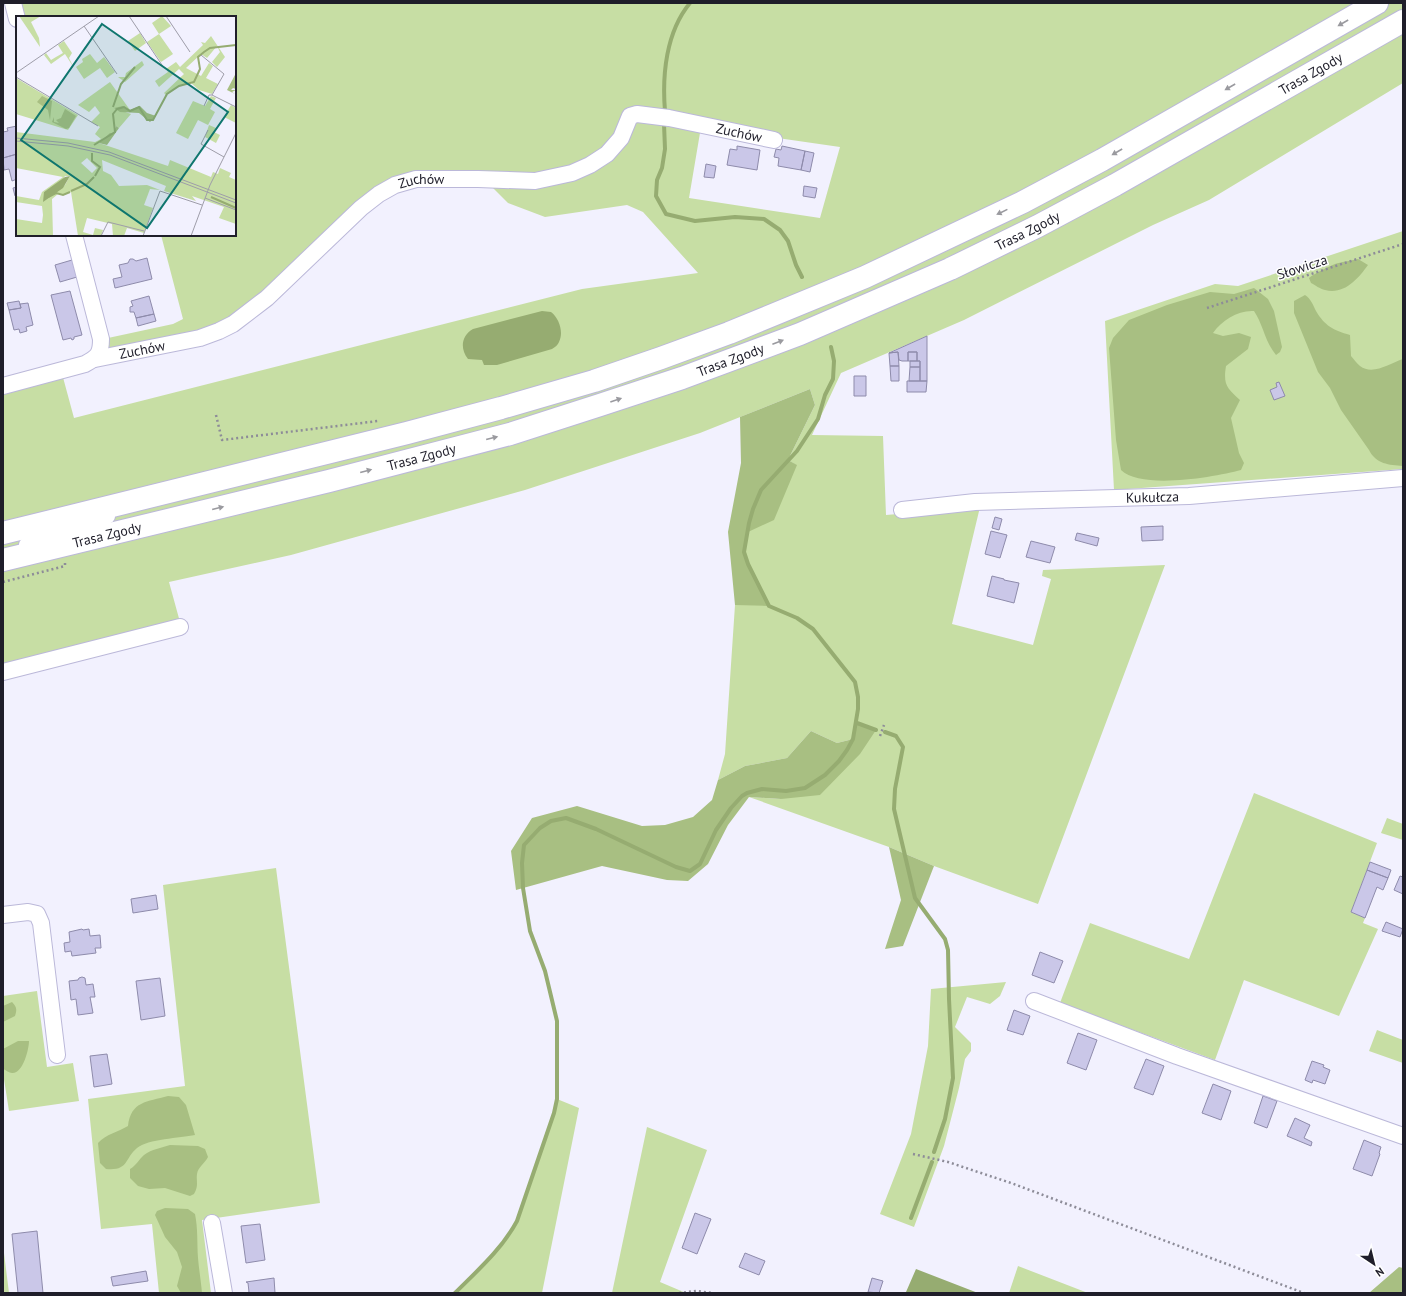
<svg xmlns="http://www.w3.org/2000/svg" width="1406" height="1296" viewBox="0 0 1406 1296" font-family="'PT Sans',sans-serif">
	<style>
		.green { fill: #c7dea4; fill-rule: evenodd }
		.forest { fill: #a8bf82 }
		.water { fill: #96ac71 }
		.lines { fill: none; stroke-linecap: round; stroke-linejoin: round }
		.stream { stroke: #96ac71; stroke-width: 4 }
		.building { fill: #cac7e8; stroke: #8e8bab }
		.minor-casing { stroke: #bbb8d9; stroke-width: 18 }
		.highway-casing { stroke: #bbb8d9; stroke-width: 24 }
		.path { stroke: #8d8c98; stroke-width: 2.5; stroke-dasharray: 2 3; stroke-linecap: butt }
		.minor { stroke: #fff; stroke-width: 16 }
		.highway { stroke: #fff; stroke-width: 22 }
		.oneway { fill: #9a9a9f }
		.labels { text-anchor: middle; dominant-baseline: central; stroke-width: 3; stroke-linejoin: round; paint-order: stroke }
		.street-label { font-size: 14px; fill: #1f1e2a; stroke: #fff }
		.inset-river { fill: none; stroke: #96ac71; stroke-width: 2 }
		.inset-road { fill: none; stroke: #9e9da9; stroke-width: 1 }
		.view { fill: #0f766e; fill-opacity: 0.15; stroke: #0f766e; stroke-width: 2 }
		.inset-edge { fill: none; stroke: #1f1e2a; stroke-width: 2 }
	</style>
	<rect width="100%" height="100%" fill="#f2f1fe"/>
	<path class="green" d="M14 3H1403V83L1209 200 1153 225 964 320 841 373 812 435 883 436 886 515 980 507 952 624 1033 645 1051 579 1042 576 1043 570 1165 565 1038 904 934 866 889 847 749 797 781 799 876 729 857 723 853 739 837 743 811 731 787 758 745 766 718 780 725 754 735 605H769L748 564 744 552 748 532 796 465 788 460 815 405 810 389 700 433 525 490 291 555 169 582 183 633 3 676V387L61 370 74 418 582 289 698 273 643 212 627 205 545 217 508 203 486 181 402 178 227 328 102 356 108 338 173 324 183 319 161 235H235V17H17ZM701 127 840 147 820 218 689 198Z
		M1403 231V469L1114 490 1105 321 1215 284 1238 286Z
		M1254 793 1377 843 1351 912 1365 918 1363 923 1378 929 1339 1016 1244 980 1215 1060 1060 1003 1090 923 1189 959Z
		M1387 818 1403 824V840L1381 833Z
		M276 868 320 1203 202 1220 211 1293H159L152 1224 101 1229 88 1099 185 1086 163 885Z
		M1006 982 1000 996 990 1004 967 997 955 1027 971 1043V1051L965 1059 959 1088 944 1146 914 1227 880 1214 911 1134 928 1046 931 989Z
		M37 991 47 1067 73 1063 79 1101 9 1111 3 1073V996Z
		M1377 1030 1403 1040V1063L1369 1051Z
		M557 1099 579 1108 542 1293H455C477 1271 502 1249 517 1221L554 1113Z
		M647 1127 707 1150 660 1282 686 1293H612Z
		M3 1245 9 1293H3Z
		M1018 1266 1088 1293H1009Z"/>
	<path class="forest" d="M1358 259 1368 265C1358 279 1344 295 1325 290 1320 289 1315 285 1311 283L1309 278C1315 273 1328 267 1335 264 1341 262 1350 261 1358 259Z
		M1254 288 1268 299 1274 311 1282 347 1280 352 1276 355C1265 342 1263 324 1254 311 1238 310 1222 320 1213 333L1223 336 1239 333 1251 337 1248 349 1226 366C1223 385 1227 388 1240 400L1231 418 1239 453 1244 463 1241 470C1215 477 1141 490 1121 470L1116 440 1109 348 1113 338 1129 320 1167 305 1210 292 1234 294Z
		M1305 295C1311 299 1313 305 1316 311 1325 326 1333 330 1350 335L1351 356C1354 359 1356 363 1360 366 1373 376 1390 363 1403 359V466C1389 465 1376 464 1369 450L1341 410 1330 388 1318 372 1294 313V301Z
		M810 389 815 405 788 460 797 465 774 520 748 532 744 552 748 564 769 606 735 605 728 532 741 463 740 417Z
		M857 723 876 730 860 754 820 795 781 799 749 797 728 825 708 864 688 881 667 880 602 866 516 890 511 851 532 818 577 806 642 826 665 825 693 817 712 800 718 780 745 766 787 758 811 731 837 743 853 739Z
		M889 847 934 866 903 946 885 949 901 900Z
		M12 1002C17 1007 17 1010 15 1016L3 1022V1006Z
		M18 1041H29C29 1049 23 1074 12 1073 9 1073 6 1070 3 1069V1049Z
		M168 1096 179 1097 186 1105 195 1135C180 1138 148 1139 137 1148 124 1159 129 1171 106 1169L100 1163 98 1143C106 1134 118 1132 128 1126 131 1101 147 1102 168 1096Z
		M170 1145 198 1146 205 1149 208 1157C205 1163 198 1167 197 1174 196 1182 199 1185 194 1194L190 1196 165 1188 149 1189 138 1186 130 1178V1169C136 1166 139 1159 144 1155 152 1149 161 1148 170 1145Z
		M165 1208 188 1209 195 1214C198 1229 197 1243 198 1258 199 1270 201 1281 202 1293H181L177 1286 182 1267 177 1252 165 1237 155 1215 157 1211Z
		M1399 1267 1403 1268V1293H1369Z"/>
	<path class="water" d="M542 311 551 312C559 318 564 332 559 342 558 345 555 347 552 349L497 365H484L482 360 468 359C460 349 461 336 473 329Z
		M916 1269 978 1293H909L906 1292Z"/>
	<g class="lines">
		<path class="stream" d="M665 111C662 75 666 32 690 3
			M664 124 665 149 662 168 657 180 656 196 666 214 695 221 735 217 764 219 780 230 788 241 796 265 802 277
			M857 723 876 730
			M885 732 896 736 903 747 895 789 894 809 915 898 945 939 948 950 949 999 953 1078 945 1119 934 1152
			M911 1218 932 1162
			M455 1293C477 1271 502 1249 517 1221L554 1113 557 1099V1021L545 971 530 931 523 888 522 863 524 845 540 828 551 821 566 818 596 829 676 867 690 871 700 864 716 830 731 808 742 796 747 793 762 789 786 791 805 788 825 775 839 761 847 750 853 739 858 709V697L855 682 813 629 797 618 769 606 748 564 744 552 749 523 753 509 761 490 797 451 818 419 825 395 833 379 834 361 831 347"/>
	</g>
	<path class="building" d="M17 126V154L3 158V132L8 131 7 128Z
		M737 146 760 150 757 170 727 165 730 149 737 150Z
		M782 146 805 151 801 170 778 166 779 158 774 157 776 149 781 150Z
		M805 151 814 153 810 172 801 170Z
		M17 154V179L12 181 9 169 4 170 3 158Z
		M706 164 716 166 714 178 704 177Z
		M804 186 817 188 815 198 803 196Z
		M17 187V195L15 196 13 188Z
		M147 258 152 279 115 288 113 279 122 277 119 265 128 263 130 259H133L136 261Z
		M72 260 77 277 60 282 55 265Z
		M70 291 82 335 74 337V339L72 340 71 338 63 340 51 295Z
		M149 296 154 314 136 318 134 312H130V307L133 306 131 301Z
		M19 301 21 308 9 310 7 303Z
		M28 303 33 325 26 327 27 331 20 333 19 329 14 330 9 310 21 308 20 304Z
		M154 314 156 321 138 326 136 318Z
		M927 336V381H920V361H917V352H908V361H902L899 360 898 352 889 353Z
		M898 352 899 366H890L889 353Z
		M908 352H917V361H908Z
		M910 361H920V367H910Z
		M890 366H899V381H891Z
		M910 367H920V381H909Z
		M854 376H866V396H854Z
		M907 381H927L926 392H907Z
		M1279 382 1285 396 1274 400 1270 390 1277 387 1276 383Z
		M995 517 1002 519 999 530 992 528Z
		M1163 526V540L1142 541 1141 527Z
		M991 531 1007 535 1000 558 985 554Z
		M1077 533 1099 538 1097 546 1075 540Z
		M1031 541 1055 547 1050 563 1026 557Z
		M992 576 1004 579V580L1019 583 1014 603 987 596Z
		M1370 862 1391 870 1388 878 1367 870Z
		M1367 870 1388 878 1383 890 1377 887 1365 918 1351 912Z
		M1400 876 1403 877V894L1394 890Z
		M156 895 158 909 133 913 131 899Z
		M1386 922 1403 929 1400 937 1382 931Z
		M82 929 83 930 89 929 90 936 100 935 101 948H95L96 953 72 956 71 951 65 952 64 943 70 942 69 932Z
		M1040 952 1063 961 1054 983 1032 975Z
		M82 977 85 978 86 985 93 984 95 997H90L93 1013 78 1015 76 999 71 1000 69 981 78 980 79 978Z
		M160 978 165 1016 141 1020 136 981Z
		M1014 1010 1030 1016 1023 1035 1007 1030Z
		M1078 1033 1097 1040 1086 1070 1067 1063Z
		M107 1054 112 1084 94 1087 90 1056Z
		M1146 1059 1164 1066 1153 1095 1134 1088Z
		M1312 1061 1324 1065 1323 1067 1330 1070 1325 1084 1313 1080 1312 1083 1305 1080Z
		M1213 1084 1231 1091 1221 1120 1202 1113Z
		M1263 1096 1277 1101 1267 1128 1254 1123Z
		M1295 1118 1310 1125 1304 1138 1312 1142 1311 1146 1287 1136Z
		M1364 1140 1381 1147 1379 1153 1380 1154 1372 1176 1353 1169Z
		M695 1213 711 1219 697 1254 682 1248Z
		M260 1224 265 1260 246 1263 241 1226Z
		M37 1231 43 1293H18L12 1234Z
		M745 1253 765 1261 759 1275 739 1267Z
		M146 1271 148 1281 113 1286 111 1277Z
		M274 1278 275 1293H247L249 1292 248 1283 246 1282Z
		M872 1278 883 1281 879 1293 868 1292Z"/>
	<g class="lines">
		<g class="minor-casing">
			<g id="minor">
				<path d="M13 3 17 19"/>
				<path id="s1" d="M95 359 200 338 219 331 233 324 267 298 361 208 379 194 395 185 416 179H478L535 181 572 173 590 165 607 154 621 138 630 116 637 114 669 118 774 140"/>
				<path d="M3 386 85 364C98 357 101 354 101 339L74 235"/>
				<path id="s2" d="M902 510 975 502 1189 496 1403 478"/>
				<path d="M27 545 107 516"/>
				<path d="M3 672 180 627"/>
				<path d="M3 915 28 912 37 914 41 923 57 1055"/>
				<path d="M1034 1001 1177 1056 1403 1136"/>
				<path d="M212 1223 224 1293"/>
			</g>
		</g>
		<g class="highway-casing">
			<g id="highway">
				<path d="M3 533 407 433 501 408 594 381 661 358 729 333 865 277 1023 202 1102 160 1377 3"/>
				<path id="s3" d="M3 560 329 481 510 434 600 405 682 378 800 334 950 269 1038 226 1115 185 1403 21"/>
			</g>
		</g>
		<path class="path" d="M1207 308 1403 244
			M216 415 222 440 378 421
			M3 582 65 566V563
			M880 736 884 725
			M913 1154 948 1162 1011 1183 1304 1293
			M679 1293 696 1291 712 1293"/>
		<use href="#minor" class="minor"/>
		<use href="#highway" class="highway"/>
	</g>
	<defs><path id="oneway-solid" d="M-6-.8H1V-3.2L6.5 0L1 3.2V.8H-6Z"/></defs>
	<g class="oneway">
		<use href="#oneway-solid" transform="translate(1343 23) rotate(150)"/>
		<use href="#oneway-solid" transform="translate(1230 87) rotate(150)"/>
		<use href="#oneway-solid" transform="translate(1117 152) rotate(150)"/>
		<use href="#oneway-solid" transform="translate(1002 212) rotate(154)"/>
		<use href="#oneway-solid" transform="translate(778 342) rotate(-21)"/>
		<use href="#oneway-solid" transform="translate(616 400) rotate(-19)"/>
		<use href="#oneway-solid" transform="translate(492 438) rotate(-14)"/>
		<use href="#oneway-solid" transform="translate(366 471) rotate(-15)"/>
		<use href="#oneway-solid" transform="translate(218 508) rotate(-14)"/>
	</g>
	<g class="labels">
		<g class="street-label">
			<text stroke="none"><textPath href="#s3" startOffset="1403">Trasa Zgody</textPath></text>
			<text stroke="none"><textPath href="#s1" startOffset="732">Zuchów</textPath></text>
			<text stroke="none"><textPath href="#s1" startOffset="384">Zuchów</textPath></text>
			<text stroke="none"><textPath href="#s3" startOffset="1079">Trasa Zgody</textPath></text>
			<text transform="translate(1302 267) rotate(-18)">Słowicza</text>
			<text stroke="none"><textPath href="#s1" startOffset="48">Zuchów</textPath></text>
			<text stroke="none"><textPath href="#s3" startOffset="755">Trasa Zgody</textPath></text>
			<text stroke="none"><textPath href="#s3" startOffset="431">Trasa Zgody</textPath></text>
			<text stroke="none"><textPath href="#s2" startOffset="251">Kukułcza</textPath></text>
			<text stroke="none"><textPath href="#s3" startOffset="107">Trasa Zgody</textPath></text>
		</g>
	</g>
	<g transform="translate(16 16)">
		<rect width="220" height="220" fill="#f2f1fe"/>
		<path d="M3 0H25L15 6 23 22 24 31ZM146 0 155 10 143 18 157 38 145 46 131 26 143 18 136 7ZM124 17 130 27 119 35 112 25ZM195 20 209 41 201 51 196 46 204 36 201 30 191 42 185 38 170 52 185 60 193 47 197 50 190 62 202 68 196 78 183 74 175 67 163 70 150 79 148 77 168 58 163 53 143 71 139 65 152 56 150 53 160 46 164 51 187 29 185 26 189 27ZM48 25 56 37 53 42 58 52 49 38 35 48 28 39 30 37 35 44 40 41 47 37 42 29ZM74 38 81 47 88 41 99 56 91 62 84 52 68 63 60 51 67 46 66 43ZM126 45 128 49 109 66 102 61H109L110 57ZM0 62 62 99 52 114 0 98ZM94 66 114 94 98 92 115 98 103 112 100 110 97 118 83 127 152 150 154 144 195 161 197 156 202 158 204 152 215 157 213 161 220 164V208L203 202 208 191 176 180 180 185 148 175 150 170 86 144 87 155 95 159 103 170 131 169 144 174 134 173 128 189 137 192 128 217 111 212 108 220H97L96 208 71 202 67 216 77 219 79 212 87 214 85 220H62L55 176 48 179 42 178 36 183 37 220H0V203L26 207 27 199 26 190 0 186V180L23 184 26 176 47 161 0 152V116L79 126 85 123 79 118 84 111 75 106 84 97 79 90 73 96 62 89ZM71 142 81 152 76 157 65 147ZM49 160H54L49 169 35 179 28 176 45 166ZM195 80 200 82 194 93 199 96 192 109 182 104 172 123 160 117 177 85 189 90ZM215 89 220 92V107L208 101ZM193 109 200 112 198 116 204 119 200 127 189 121Z" fill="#c7dea4" fill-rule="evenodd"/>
		<path d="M220 57V73L217 72 215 74H220L216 76 219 78 211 74ZM26 80 36 85 34 104 32 94 21 86ZM107 90 114 94 124 90 131 97 140 100 134 106 123 97 104 96 98 92ZM49 93 60 100 53 112 50 113 36 106 38 101V106L43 107 40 104 45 102ZM100 110 103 112 91 129 83 127 94 117 97 118Z" fill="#a8bf82"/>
		<path d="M54 160 47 172 27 186 28 176 49 161Z" fill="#96ac71"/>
		<path class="inset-river" d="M97 91 105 68 119 51M78 129 99 116 97 98 101 93 108 91 114 95 123 91 131 104H137L151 78 163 70 178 66 184 53 182 41 188 36 194 32 220 29M76 137V145L84 151 79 160M55 175 71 168 78 161M32 181 40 177 47 179 54 176M195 181 220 192"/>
		<path class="inset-road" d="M113 0 148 52M150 0 174 36M68 10 101 58M185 39 208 58 196 79 220 91M0 57 83 0M0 61 82 110M188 90 193 79H196M192 114 185 128 208 141M0 122 52 127 93 136 220 184M0 125 52 130 94 139 220 187M189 182 220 194M85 220 92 206 128 215M127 220 144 175 186 189M175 220 194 169 220 117"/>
		<path class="view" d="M86 8 212 96 131 212 5 124Z"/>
		<rect width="220" height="220" class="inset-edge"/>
	</g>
	<rect width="1406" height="1296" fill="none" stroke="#1f1e2a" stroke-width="8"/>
	<g transform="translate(1374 1264) rotate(145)" stroke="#ffffff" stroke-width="3" paint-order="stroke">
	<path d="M0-3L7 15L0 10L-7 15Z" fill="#1f1e2a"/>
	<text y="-6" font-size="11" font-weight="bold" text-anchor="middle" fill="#1f1e2a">N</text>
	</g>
</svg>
